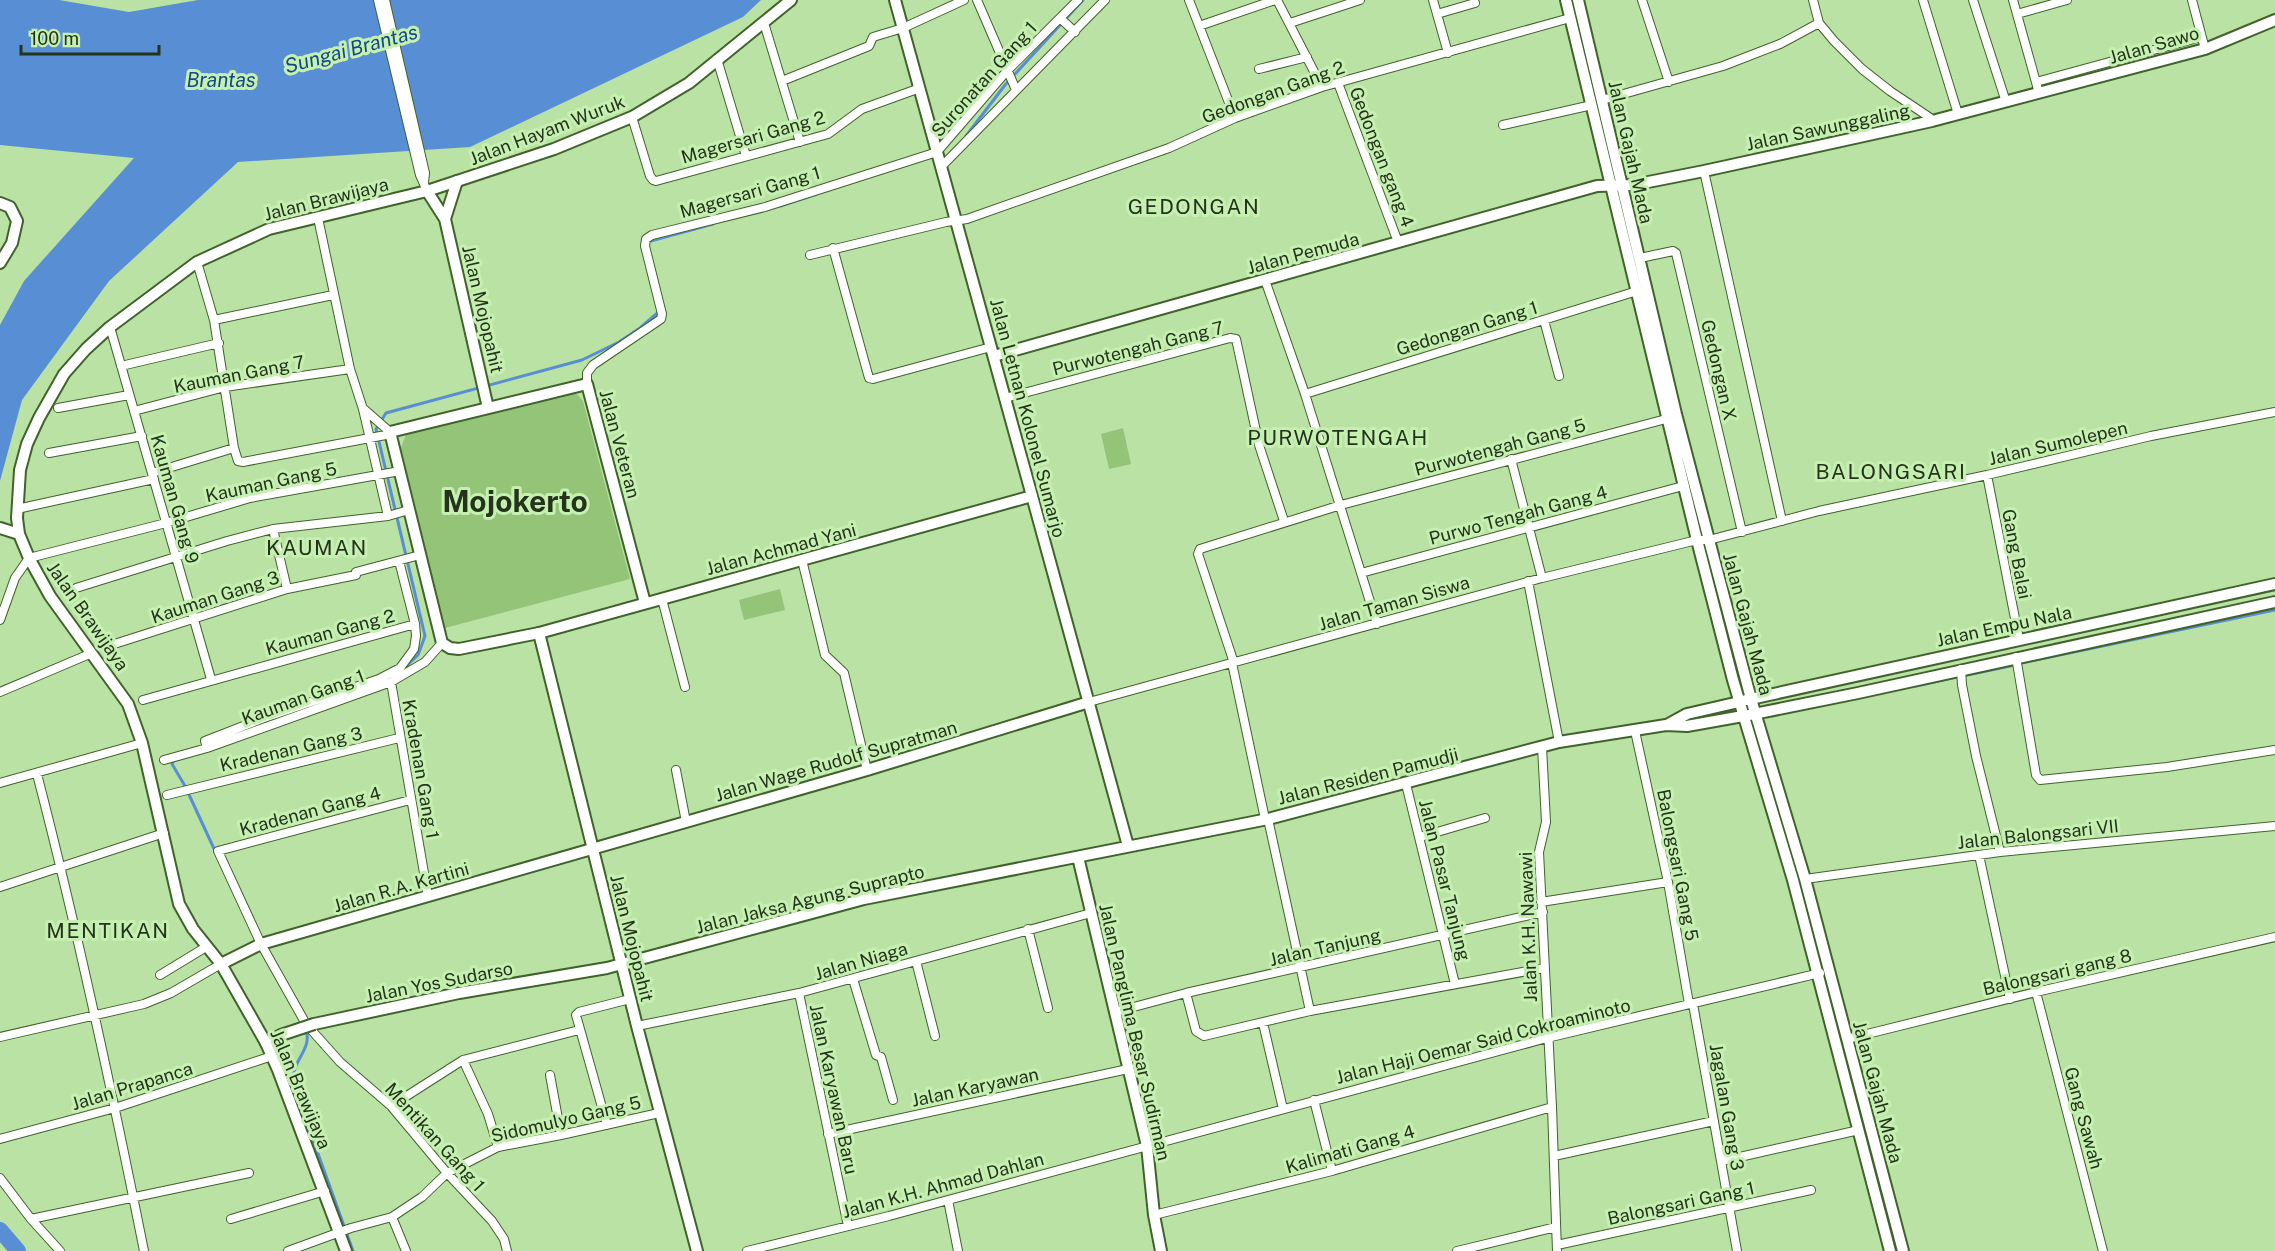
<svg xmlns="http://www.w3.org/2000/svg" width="2275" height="1251" viewBox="0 0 2275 1251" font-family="'Public Sans',sans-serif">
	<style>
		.green { fill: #93c477 }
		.water { fill: #588ed3 }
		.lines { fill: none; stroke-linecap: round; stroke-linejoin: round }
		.stream { stroke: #588ed3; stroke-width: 3 }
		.river { stroke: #588ed3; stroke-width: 16 }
		.minor-casing { stroke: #40632b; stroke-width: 10 }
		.tertiary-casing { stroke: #40632b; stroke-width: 14 }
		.secondary-casing { stroke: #40632b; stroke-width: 14 }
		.minor { stroke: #fff; stroke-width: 8 }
		.tertiary { stroke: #fff; stroke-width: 10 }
		.secondary { stroke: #fff; stroke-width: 10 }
		.tertiary-bridge-casing { stroke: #40632b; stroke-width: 14; stroke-linecap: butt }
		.tertiary-bridge { stroke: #fff; stroke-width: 10 }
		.labels { text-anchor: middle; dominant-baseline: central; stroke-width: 6; stroke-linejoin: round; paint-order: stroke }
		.street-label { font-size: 18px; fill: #24331b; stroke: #c6f0b1 }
		.water-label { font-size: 20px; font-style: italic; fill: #114988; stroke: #c6f0b1 }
		.quarter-label { font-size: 21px; letter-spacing: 1.5px; fill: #24331b; stroke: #c6f0b1 }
		.town-label { font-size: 30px; font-weight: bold; fill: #24331b; stroke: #c6f0b1 }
	</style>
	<rect width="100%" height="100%" fill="#bae2a4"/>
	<path class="green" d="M575 392 583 401 630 579 445 628 401 448 406 434Z
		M1123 428 1131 464 1109 469 1101 434Z
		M780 589 785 610 744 620 739 600Z"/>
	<path class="water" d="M0 0H59L129 12 198 0H761L743 17 470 147 238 162 109 281 22 400 0 481V325L24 281 134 158 0 145Z"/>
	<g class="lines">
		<path class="stream" d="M966 136 1005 85 1083 0
			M780 206 817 194
			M647 242 713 224
			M2021 663 2275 610
			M401 671 418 655 425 636 376 429 386 413 582 360 619 342 640 328 661 310
			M1967 675 2015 665
			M382 681 395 675
			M1916 686 1956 677
			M252 728 345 694
			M174 760 172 764 185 786 216 853
			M306 1030C311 1045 300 1055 295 1068 293 1073 294 1078 293 1084L353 1251"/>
		<path class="river" d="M0 1230 18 1251"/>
		<g class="minor-casing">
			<path id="minor" d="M378 0 420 175 427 191
				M385 0 425 173 424 182
				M977 0 1016 90
				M1189 0 1235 118
				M1277 0 1322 87
				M1433 0 1448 53
				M1642 0 1669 82
				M1813 0 1819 23 1834 41 1862 69 1890 91 1929 117 1932 121
				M1923 0 1958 114
				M1973 0 2006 102
				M2013 0 2039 93
				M2192 0 2205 49
				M1437 14 1475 3
				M2017 14 2067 0
				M1060 18 1075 32
				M764 23 800 142
				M1290 23 1360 0
				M1199 26 1275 0
				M717 59 746 156
				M1259 69 1307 57
				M782 81 869 46 873 37 903 28 964 0
				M2036 82 2201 37
				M1338 83 1398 242
				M1602 100 1723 66 1780 44 1819 23
				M632 117 650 176 653 180 656 181 828 134 862 109 920 88
				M1503 125 1592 105
				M941 167 1105 0
				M1704 171 1782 521
				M318 218 350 369 363 409 388 516
				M833 248 869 378 873 379 991 347
				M810 255 946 222 967 219 1169 148 1235 118 1322 87 1570 18
				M1640 258 1673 251 1676 253 1742 532
				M197 262 214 320 234 448 238 461 243 462 391 434
				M1265 280 1305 394 1377 624
				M214 320 333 295
				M1544 320 1559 376
				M110 327 211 679
				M121 366 219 343
				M587 384V373L593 365 661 319 662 314 645 246 646 239 652 235 765 207 937 152 1006 72 1078 0
				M1305 394 1637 291
				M1005 398 1230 338 1236 339 1259 445 1284 521
				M58 408 129 395
				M365 410 390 432
				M134 411 225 387 350 369
				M49 453 142 436
				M1511 459 1542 578
				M152 473 234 448
				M1987 475 2019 639
				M17 509 154 479
				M273 529 287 589
				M802 560 825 655 844 673 867 770
				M1361 573 1683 486
				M1528 581 1559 742
				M76 588 227 541 273 529 388 516 409 510
				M662 599 685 687
				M0 620 15 578 29 558 166 523 250 498 400 471
				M108 646 287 589 356 575V572L420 555
				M2016 657 2036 775 2040 780 2167 767 2275 750
				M1232 663 1265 819
				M1234 663 1198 554 1200 549 1341 505 1666 419
				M1961 669 1962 685 1976 756 2000 852
				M391 682 428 896
				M0 692 92 653
				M143 700 415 624
				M1089 702 1542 578 1697 540H1709L1819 511 1987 475 2151 436 2275 412
				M1635 731 1668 882 1689 1004
				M1542 747 1546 822 1539 852 1552 1107 1557 1251
				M207 748 205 741 264 718 379 679 400 668 414 649 416 636 415 624 399 561
				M164 760 207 748 391 682 425 662 442 643
				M676 770 686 822
				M37 774C78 932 112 1091 144 1251
				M0 783 142 743
				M1406 784 1455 984
				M167 795 399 738
				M410 800 218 851 261 944 306 1024 340 1062 391 1106 447 1173 492 1221 504 1239 507 1251
				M1268 819 1310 1011
				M1420 837 1485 818
				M1979 855 2010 999
				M1805 879 2000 852 2275 826
				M0 887 164 833
				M1541 902 1668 882
				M1028 929 1048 1008
				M916 961 935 1036
				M160 975 206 947
				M853 979 876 1055 881 1057 893 1100
				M2036 992 2103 1251
				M799 993 848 1226
				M1186 993 1196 1031 1204 1036 1310 1011 1544 968
				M1693 1004 1737 1251
				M1115 1012 1186 993 1543 912
				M1263 1023 1283 1109
				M637 1026 799 993 1091 913
				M0 1037 144 1004 171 993 221 964
				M1847 1039 2036 992 2275 937
				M463 1060 488 1114 498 1147
				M550 1075 561 1135
				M1314 1100 1332 1171
				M391 1106 463 1060 579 1030
				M607 1125 576 1015 579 1012 630 999
				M828 1134 1128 1069
				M0 1139 115 1108 272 1056
				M1554 1156 1714 1121
				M1722 1161 1859 1130
				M0 1178 31 1219 60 1251
				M948 1200 958 1251
				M1154 1215 1332 1171 1552 1107
				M392 1217 406 1251
				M31 1219 249 1173
				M231 1219 325 1191
				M1557 1245 1811 1190
				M288 1251 351 1228 392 1217 422 1197 447 1173 498 1147 561 1135 659 1113
				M747 1251 889 1216 1547 1038 1820 973
				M1457 1251 1556 1227"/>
		</g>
		<g class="tertiary-casing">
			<path id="tertiary" d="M427 191 445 219 488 408
				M445 219 457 181
				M994 356 1597 186 1633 185 1704 171 1932 121 2205 49 2275 20
				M1032 496 1128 846
				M539 633 459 649 450 648 442 643 390 432 587 384 645 603
				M1667 725 1687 714 1739 702
				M1078 857 1147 1146 1154 1215 1161 1251
				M221 964 261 944 867 770 1089 702
				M314 1024 459 993 607 968 864 899 1268 819 1559 742 1666 725 1687 726 1743 716
				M266 1043 281 1035 302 1028"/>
		</g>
		<g class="secondary-casing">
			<path id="secondary" d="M1566 0 1697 540 1733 680 1793 880 1890 1251
				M1578 0 1676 414 1709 540 1751 699 1805 879 1903 1251
				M0 203 10 207 17 221 12 243 0 263
				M0 528 19 534
				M1746 700 2275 584
				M1749 715 1858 693 2275 602
				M346 1251 278 1070 266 1043 221 964 193 929 179 904 142 743 128 704 50 596 29 558 19 534 17 518 20 470 27 444 39 418 64 374 86 349 110 327 197 262 269 229 427 191 554 149 632 117 689 83 791 0
				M697 1251 637 1026 539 633 1032 496 895 0"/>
		</g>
		<use href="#minor" class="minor"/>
		<use href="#tertiary" class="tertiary"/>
		<use href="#secondary" class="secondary"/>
		<g class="tertiary-bridge-casing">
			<path id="tertiary-bridge" d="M302 1028 314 1024"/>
		</g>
		<use href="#tertiary-bridge" class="tertiary-bridge"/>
	</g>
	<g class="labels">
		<g class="street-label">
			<text transform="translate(2154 45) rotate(-16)">Jalan Sawo</text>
			<text transform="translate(984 79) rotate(-48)">Suronatan Gang 1</text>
			<text transform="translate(1273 92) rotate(-20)">Gedongan Gang 2</text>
			<text transform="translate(1828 127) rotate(-12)">Jalan Sawunggaling</text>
			<text transform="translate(547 130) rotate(-21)">Jalan Hayam Wuruk</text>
			<text transform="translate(753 137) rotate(-16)">Magersari Gang 2</text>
			<text transform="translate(1631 152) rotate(77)">Jalan Gajah Mada</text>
			<text transform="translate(1382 157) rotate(69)">Gedongan gang 4</text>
			<text transform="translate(750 192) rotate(-16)">Magersari Gang 1</text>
			<text transform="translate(326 199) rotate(-14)">Jalan Brawijaya</text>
			<text transform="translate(1303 253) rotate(-15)">Jalan Pemuda</text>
			<text transform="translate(483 309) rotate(77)">Jalan Mojopahit</text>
			<text transform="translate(1467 328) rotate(-17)">Gedongan Gang 1</text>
			<text transform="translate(1138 348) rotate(-14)">Purwotengah Gang 7</text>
			<text transform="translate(1719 370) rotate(77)">Gedongan X</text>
			<text transform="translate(239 374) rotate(-11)">Kauman Gang 7</text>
			<text transform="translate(1028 418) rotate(75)">Jalan Letnan Kolonel Sumarjo</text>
			<text transform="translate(2058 443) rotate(-13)">Jalan Sumolepen</text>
			<text transform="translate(620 444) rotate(75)">Jalan Veteran</text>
			<text transform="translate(1500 447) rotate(-15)">Purwotengah Gang 5</text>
			<text transform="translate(271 482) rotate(-12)">Kauman Gang 5</text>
			<text transform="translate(175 499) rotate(74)">Kauman Gang 9</text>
			<text transform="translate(1518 515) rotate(-15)">Purwo Tengah Gang 4</text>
			<text transform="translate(781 549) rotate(-15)">Jalan Achmad Yani</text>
			<text transform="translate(2017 554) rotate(79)">Gang Balai</text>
			<text transform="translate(215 597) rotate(-18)">Kauman Gang 3</text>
			<text transform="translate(1394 603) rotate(-16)">Jalan Taman Siswa</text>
			<text transform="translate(88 616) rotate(55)">Jalan Brawijaya</text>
			<text transform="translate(1748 624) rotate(75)">Jalan Gajah Mada</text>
			<text transform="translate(2004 626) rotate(-12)">Jalan Empu Nala</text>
			<text transform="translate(330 632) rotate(-15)">Kauman Gang 2</text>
			<text transform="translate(303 697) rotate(-20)">Kauman Gang 1</text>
			<text transform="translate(291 749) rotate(-13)">Kradenan Gang 3</text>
			<text transform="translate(836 761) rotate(-16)">Jalan Wage Rudolf Supratman</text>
			<text transform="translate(421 769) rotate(80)">Kradenan Gang 1</text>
			<text transform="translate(1368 776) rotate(-14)">Jalan Residen Pamudji</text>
			<text transform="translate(310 811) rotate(-15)">Kradenan Gang 4</text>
			<text transform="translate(2038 834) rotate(-6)">Jalan Balongsari VII</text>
			<text transform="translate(1678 865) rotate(79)">Balongsari Gang 5</text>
			<text transform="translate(1445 880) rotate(76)">Jalan Pasar Tanjung</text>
			<text transform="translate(401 887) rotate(-16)">Jalan R.A. Kartini</text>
			<text transform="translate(810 899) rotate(-14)">Jalan Jaksa Agung Suprapto</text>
			<text transform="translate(1528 927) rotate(-92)">Jalan K.H. Nawawi</text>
			<text transform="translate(632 938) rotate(76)">Jalan Mojopahit</text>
			<text transform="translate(1325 947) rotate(-13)">Jalan Tanjung</text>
			<text transform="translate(861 961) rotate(-16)">Jalan Niaga</text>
			<text transform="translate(2057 972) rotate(-13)">Balongsari gang 8</text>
			<text transform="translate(439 982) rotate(-11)">Jalan Yos Sudarso</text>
			<text transform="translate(1135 1032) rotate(77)">Jalan Panglima Besar Sudirman</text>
			<text transform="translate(1483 1041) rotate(-14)">Jalan Haji Oemar Said Cokroaminoto</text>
			<text transform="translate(132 1086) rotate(-17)">Jalan Prapanca</text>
			<text transform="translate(975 1087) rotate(-12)">Jalan Karyawan</text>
			<text transform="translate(301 1089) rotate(67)">Jalan Brawijaya</text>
			<text transform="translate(834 1089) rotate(78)">Jalan Karyawan Baru</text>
			<text transform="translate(1878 1092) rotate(75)">Jalan Gajah Mada</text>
			<text transform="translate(1727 1107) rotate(80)">Jagalan Gang 3</text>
			<text transform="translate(2084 1118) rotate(75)">Gang Sawah</text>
			<text transform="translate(566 1119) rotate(-13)">Sidomulyo Gang 5</text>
			<text transform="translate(435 1137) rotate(48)">Mentikan Gang 1</text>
			<text transform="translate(1350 1149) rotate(-16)">Kalimati Gang 4</text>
			<text transform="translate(943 1185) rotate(-15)">Jalan K.H. Ahmad Dahlan</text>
			<text transform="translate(1681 1203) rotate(-12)">Balongsari Gang 1</text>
		</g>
		<g class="water-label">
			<text transform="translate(351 49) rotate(-15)">Sungai Brantas</text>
			<text x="221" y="80">Brantas</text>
		</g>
		<g class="quarter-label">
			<text x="1194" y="206">GEDONGAN</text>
			<text x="1338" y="437">PURWOTENGAH</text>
			<text x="1891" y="471">BALONGSARI</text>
			<text x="317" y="547">KAUMAN</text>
			<text x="108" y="930">MENTIKAN</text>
		</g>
		<g class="town-label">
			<text x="515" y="501">Mojokerto</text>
		</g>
	</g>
	<path d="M21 45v9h138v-9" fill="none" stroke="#24331b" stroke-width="3"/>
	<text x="30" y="45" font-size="18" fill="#24331b" stroke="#c6f0b1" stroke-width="4.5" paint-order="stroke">100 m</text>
</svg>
